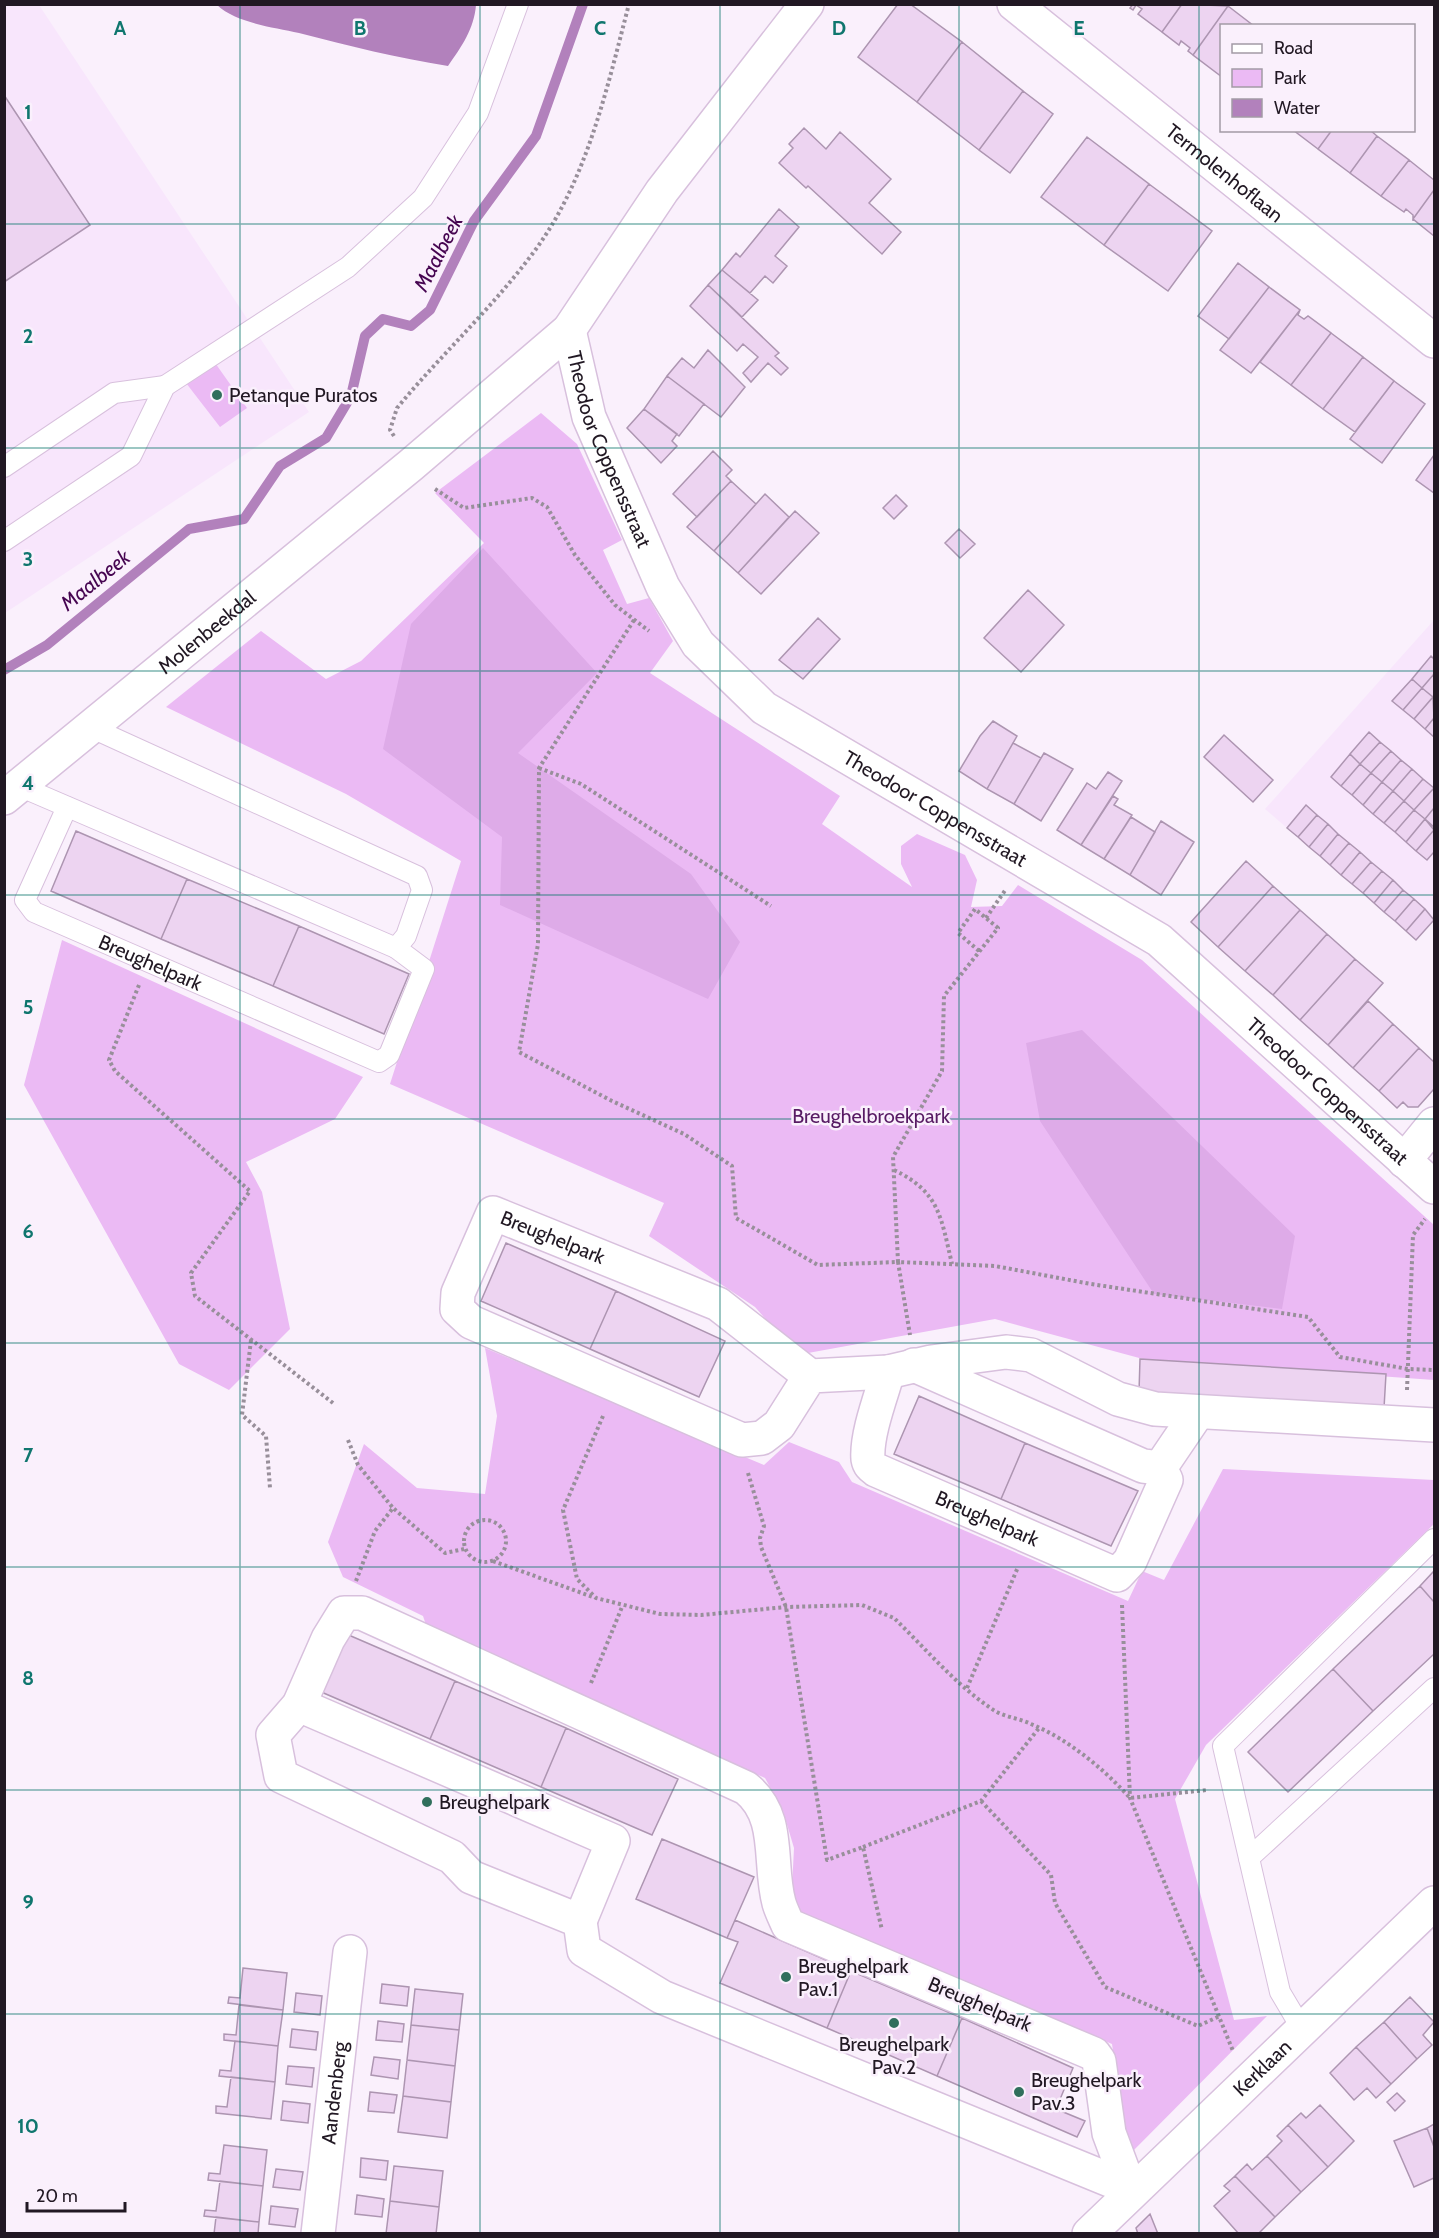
<svg xmlns="http://www.w3.org/2000/svg" width="1439" height="2238" viewBox="0 0 1439 2238" font-family="Cabin,sans-serif">
	<style>
		.built { fill: #f8e6fc }
		.green { fill: #ebbaf4 }
		.forest { fill: #deabe8 }
		.water { fill: #b281bc }
		.lines { fill: none; stroke-linecap: round; stroke-linejoin: round }
		.stream { stroke: #b281bc; stroke-width: 10 }
		.building { fill: #edd4f1; stroke: #ad95b1; stroke-width: 1.5 }
		.lane-casing { stroke: #d8c0dd; stroke-width: 22 }
		.street-casing { stroke: #d8c0dd; stroke-width: 36 }
		.path { stroke: #988f9a; stroke-width: 4; stroke-dasharray: 3 3; stroke-linecap: butt }
		.lane { stroke: #fff; stroke-width: 20 }
		.street { stroke: #fff; stroke-width: 33 }
		.grid { fill: none; stroke: #0f766e; stroke-width: 1.5; stroke-opacity: 0.55 }
		.poi-dot { fill: #306f5c; stroke: #faf0fc; stroke-width: 2 }
		.labels { text-anchor: middle; dominant-baseline: central; stroke-width: 5; stroke-linejoin: round; paint-order: stroke }
		.street-label { font-size: 20px; fill: #211823; stroke: #faf0fc }
		.poi-label { font-size: 20px; fill: #211823; stroke: #faf0fc; text-anchor: start }
		.park-label { font-size: 20px; fill: #581b64; stroke: #faf0fc }
		.water-label { font-size: 21px; font-style: italic; fill: #460551; stroke: #faf0fc }
		.grid-label { font-size: 20px; text-anchor: middle; font-weight: bold; fill: #0f766e; stroke: #faf0fc; stroke-width: 5; stroke-linejoin: round; paint-order: stroke }
	</style>
	<rect width="100%" height="100%" fill="#faf0fc"/>
	<path class="built" d="M5 5H39L309 412 5 613Z
		M1434 620V920L1416 940 1265 809Z"/>
	<path class="green" d="M213 360 247 408 220 427 186 383Z
		M541 413 577 444 622 540 603 550 627 604 649 598 673 641 650 673 840 796 822 824 912 887 901 864V846L917 834 965 855 977 880 971 907 1002 906 1018 885 1142 960 1434 1225V1380L1143 1359 995 1319 797 1355 755 1307 649 1236 664 1203 390 1084 461 861 346 794 166 707 261 631 326 679 361 661 484 543 435 493Z
		M62 940 363 1077 335 1119 246 1162 262 1192 290 1329 229 1390 179 1364 24 1085Z
		M485 1348 764 1465 789 1442 839 1462 852 1482 1128 1601 1142 1571 1164 1580 1223 1469 1434 1480V1524L1206 1745 1175 1799 1234 2020 1267 2016 1129 2155 1112 2044 799 1912 792 1888 794 1848 783 1811 765 1778 429 1634 423 1616 343 1577 328 1542 364 1444 417 1488 485 1494 497 1416Z"/>
	<path class="forest" d="M483 548 597 673 518 753 691 874 740 942 708 999 500 905 502 837 383 749 411 624Z
		M1082 1030 1295 1236 1282 1309 1154 1294 1040 1121 1026 1043Z"/>
	<path class="water" d="M217 5H476C474 29 462 46 448 66 398 58 349 46 299 33 273 27 236 23 217 5Z"/>
	<g class="lines">
		<path class="stream" d="M4 670 47 645 189 529 244 519 280 466 326 438 351 396 365 336 383 319 411 326 430 310 474 221 536 136 583 4"/>
	</g>
	<path class="building" d="M898 4H910L962 42 917 102 858 57Z
		M1133 4H1182L1162 32 1138 14 1142 9 1136 5 1133 10 1130 8Z
		M1182 4 1228 6 1193 55 1188 51 1190 48 1181 41 1179 45 1162 32Z
		M1228 6 1254 26H1222V77L1193 55Z
		M962 42 1023 91 979 150 917 102Z
		M1023 91 1053 114 1010 173 979 150Z
		M4 95 90 225 4 282Z
		M804 128 826 149 840 132 891 179 869 203 901 232 882 254 808 186 806 188 779 163 793 148 789 144Z
		M1293 130H1332L1318 149Z
		M1332 130H1370L1377 136 1350 173 1318 149Z
		M1377 136 1409 160 1381 196 1350 173Z
		M1087 137 1149 184 1104 245 1041 197Z
		M1409 160 1434 180V190L1413 219V215L1406 209 1404 212 1381 196Z
		M1149 184 1212 231 1168 291 1104 245Z
		M1434 190V236L1413 219Z
		M779 209 799 227 775 256 787 266 773 283 765 276 750 293 722 270 736 253 740 257Z
		M1238 263 1269 287 1229 339 1198 316Z
		M722 270 758 300 742 317 708 285Z
		M708 285 779 353 775 356 788 368 781 375 768 363 751 382 743 373 758 357 743 344 737 351 690 306Z
		M1269 287 1300 310 1251 373 1220 350Z
		M1300 310 1298 315 1304 319 1308 316 1331 333 1291 385 1260 362Z
		M1331 333 1363 357 1323 409 1291 385Z
		M708 350 745 387 721 417 667 376 682 358 694 368Z
		M1363 357 1394 381 1355 432 1323 409Z
		M667 376 704 404 679 436 644 409Z
		M1394 381 1425 404 1382 463 1350 439Z
		M644 409 677 434 672 441 677 446 661 463 627 428Z
		M713 451 732 470 726 476 731 481 697 517 673 494Z
		M1434 455V493L1416 480Z
		M731 481 756 504 714 551 687 527Z
		M765 494 789 517 738 573 714 551Z
		M896 495 907 506 894 519 883 508Z
		M795 511 819 533 761 594 738 573Z
		M959 529 975 544 960 558 945 543Z
		M1028 590 1064 625 1021 672 984 638Z
		M818 618 840 639 803 679 779 660Z
		M1431 656 1434 659V674L1422 688 1412 679Z
		M1434 674V695L1433 697 1422 688Z
		M1412 679 1422 688 1403 710 1392 701Z
		M1422 688 1433 697 1414 719 1403 710Z
		M1433 697 1434 718 1425 729 1414 719Z
		M1434 718V737L1425 729Z
		M993 721 1017 736 987 789 959 771 980 736Z
		M1369 732 1380 742 1360 764 1350 754Z
		M1224 735 1273 780 1253 802 1204 757Z
		M1380 742 1391 751 1371 773 1360 764Z
		M1013 743 1041 758 1014 804 987 789Z
		M1391 751 1401 760 1382 782 1371 773Z
		M1044 753 1073 769 1041 821 1014 804Z
		M1350 754 1360 764 1341 786 1331 777Z
		M1401 760 1412 769 1393 791 1382 782Z
		M1360 764 1371 773 1352 795 1341 786Z
		M1412 769 1423 779 1404 801 1393 791Z
		M1108 772 1122 781 1081 845 1057 830 1087 783 1096 789Z
		M1371 773 1382 782 1363 805 1352 795Z
		M1423 779 1434 788 1414 810 1404 801Z
		M1382 782 1393 791 1373 814 1363 805Z
		M1434 788V808L1425 819 1414 810Z
		M1393 791 1404 801 1384 823 1373 814Z
		M1113 796 1118 799 1114 805 1132 815 1104 859 1081 845Z
		M1404 801 1414 810 1395 832 1384 823Z
		M1306 805 1317 815 1298 837 1287 828Z
		M1434 808V827L1425 819Z
		M1414 810 1425 819 1406 842 1395 832Z
		M1317 815 1328 824 1309 847 1298 837Z
		M1131 817 1155 832 1130 875 1104 859Z
		M1425 819 1434 830 1416 851 1406 842Z
		M1161 821 1194 842 1161 895 1130 875Z
		M1328 824 1338 834 1320 856 1309 847Z
		M1434 830V852L1427 860 1416 851Z
		M76 831 187 879 161 939 51 891Z
		M1338 834 1349 843 1330 865 1320 856Z
		M1349 843 1360 852 1341 875 1330 865Z
		M1360 852 1371 862 1352 884 1341 875Z
		M1246 861 1273 886 1218 947 1191 922Z
		M1371 862 1382 871 1363 893 1352 884Z
		M1382 871 1393 880 1374 903 1363 893Z
		M187 879 299 926 273 986 161 939Z
		M1393 880 1403 890 1384 912 1374 903Z
		M1273 886 1300 910 1245 971 1218 947Z
		M1403 890 1414 899 1395 921 1384 912Z
		M1414 899 1425 909 1406 931 1395 921Z
		M1425 909 1434 920 1416 940 1406 931Z
		M1300 910 1327 934 1273 995 1245 971Z
		M299 926 409 974 384 1034 273 986Z
		M1327 934 1355 959 1300 1020 1273 995Z
		M1355 959 1383 983 1328 1045 1300 1020Z
		M1368 1001 1393 1024 1353 1068 1328 1045Z
		M1393 1024 1419 1048 1379 1091 1353 1068Z
		M1419 1048 1434 1062V1089L1418 1107H1408L1403 1102 1397 1108 1379 1091Z
		M506 1243 616 1291 590 1349 481 1301Z
		M616 1291 725 1341 699 1397 590 1349Z
		M1140 1359 1386 1374 1384 1408 1139 1392Z
		M919 1396 1025 1443 1001 1499 894 1454Z
		M1025 1443 1138 1491 1111 1546 1001 1499Z
		M1434 1571V1602L1420 1586Z
		M1420 1586 1434 1602V1654L1373 1711 1333 1669Z
		M344 1633 455 1681 430 1739 319 1691Z
		M1333 1669 1373 1711 1288 1792 1248 1752Z
		M455 1681 566 1728 541 1787 430 1739Z
		M566 1728 678 1779 652 1835 541 1787Z
		M662 1839 754 1877 727 1938 636 1899Z
		M735 1920 851 1971 827 2028 720 1983 738 1942 727 1938Z
		M243 1968 287 1973 283 2010 228 2003 229 1997 240 1998Z
		M851 1971 962 2018 937 2076 827 2028Z
		M382 1984 409 1987 407 2006 380 2003Z
		M415 1989 463 1994 459 2030 411 2025Z
		M296 1993 322 1996 320 2015 294 2012Z
		M1410 1997 1434 2022 1423 2035 1432 2045 1417 2059 1384 2022Z
		M239 2005 283 2010 278 2046 224 2040V2034L236 2035Z
		M962 2018 1073 2068 1056 2109 1085 2121 1077 2137 937 2076Z
		M378 2021 404 2024 402 2042 376 2040Z
		M1384 2022 1417 2059 1391 2084 1356 2047Z
		M411 2025 459 2030 455 2066 407 2060Z
		M292 2029 318 2032 316 2050 290 2047Z
		M235 2041 278 2046 275 2082 219 2076 220 2070 231 2071Z
		M1356 2047 1391 2084 1376 2098 1367 2088 1354 2100 1330 2073Z
		M374 2057 400 2060 398 2079 371 2075Z
		M407 2060 455 2066 451 2102 403 2096Z
		M288 2066 314 2068 312 2087 286 2084Z
		M231 2077 275 2082 271 2119 216 2113V2106L227 2107Z
		M370 2092 397 2095 394 2113 368 2111Z
		M1397 2093 1405 2101 1395 2111 1387 2102Z
		M403 2096 451 2102 447 2138 398 2132Z
		M283 2101 310 2104 308 2123 281 2120Z
		M1320 2105 1354 2141 1328 2167 1288 2125 1301 2113 1306 2118Z
		M1434 2124V2147L1427 2128Z
		M1288 2125 1328 2167 1301 2192 1267 2156 1282 2141 1277 2136Z
		M1427 2128 1434 2147V2178L1414 2187 1394 2141Z
		M224 2145 267 2150 263 2186 208 2180 209 2173 220 2174Z
		M1267 2156 1301 2192 1275 2217 1235 2176 1247 2164 1252 2170Z
		M361 2158 388 2161 386 2180 360 2177Z
		M394 2166 443 2171 439 2207 390 2201Z
		M276 2169 303 2172 300 2190 273 2187Z
		M1235 2176 1275 2217 1258 2234H1239L1214 2206 1230 2191 1224 2186Z
		M220 2181 263 2186 259 2222 204 2216 205 2210 216 2211Z
		M357 2195 384 2199 382 2217 355 2214Z
		M390 2201 439 2207 436 2234H386Z
		M271 2206 298 2209 295 2227 269 2224Z
		M1150 2214 1158 2234H1138L1136 2228Z
		M216 2217 259 2222 258 2234H214Z"/>
	<g class="lines">
		<g class="lane-casing">
			<g id="lane">
				<path d="M4 467 114 393 165 386"/>
				<path d="M4 541 131 456 165 386 348 267 423 198 478 113 518 4"/>
				<path d="M19 786 396 948 406 936 422 890 417 876 92 728"/>
				<path id="s1" d="M67 807 25 900 34 912 379 1062 389 1055 424 969 396 948"/>
				<path d="M1249 1858 1434 1688"/>
				<path d="M1302 2029 1280 1992 1223 1746 1434 1539"/>
			</g>
		</g>
		<g class="street-casing">
			<g id="street">
				<path id="s2" d="M1014 4 1434 341"/>
				<path id="s3" d="M569 330 589 417 663 587 698 644 764 708 1159 940 1434 1187"/>
				<path id="s4" d="M4 798 411 465 569 330 662 191 807 4"/>
				<path d="M1404 1161 1434 1124"/>
				<path d="M914 1365 1143 1466 1160 1468 1198 1412"/>
				<path id="s5" d="M888 1372C881 1396 866 1435 868 1459 869 1465 872 1467 876 1470L1117 1575 1130 1561 1166 1480 1160 1468"/>
				<path id="s6" d="M810 1376 779 1425 762 1438 742 1440 471 1322 457 1309 458 1293 493 1213 718 1304 810 1376 888 1372 931 1362 1006 1352 1031 1355 1118 1399 1155 1409 1434 1425"/>
				<path d="M344 1613H362L746 1788C782 1817 768 1863 779 1903 781 1910 785 1918 788 1925L1094 2054 1099 2061 1109 2133 1131 2192 1117 2183 662 1997 584 1950 580 1921 471 1877 452 1857 281 1776 273 1735 299 1705 328 1639Z"/>
				<path d="M299 1705 613 1841 580 1921"/>
				<path id="s7" d="M318 2234 350 1952"/>
				<path id="s8" d="M1089 2234 1434 1903"/>
			</g>
		</g>
		<path class="path" d="M394 436 390 430 397 408C440 356 489 311 530 257 586 185 606 92 629 4
			M435 489 464 508 532 498 547 507 575 555 615 605 649 631
			M634 620 539 768 538 944 519 1052 612 1101 684 1134 732 1166 736 1218 818 1265 898 1262 910 1335
			M539 768 581 784 771 906
			M986 918 1006 889
			M979 951 958 933 975 909 998 928 944 996 942 1071 893 1157 898 1262 995 1266 1091 1284 1308 1317 1340 1357 1408 1369 1434 1370
			M139 985 109 1060 115 1071 250 1191 191 1273 195 1296 333 1403
			M894 1170C940 1192 941 1218 952 1264
			M251 1340 242 1415 266 1436 270 1488
			M1407 1390 1413 1235 1425 1219
			M603 1416 563 1510 577 1579 596 1598 660 1614 701 1615 786 1607 862 1605 894 1618C925 1648 956 1685 992 1709 1003 1717 1019 1718 1031 1724 1068 1739 1104 1769 1130 1798L1207 1790
			M348 1440 358 1465 393 1508
			M748 1473 764 1526 760 1538 761 1547 786 1607 827 1860 863 1847 882 1930
			M464 1541a21 21 0 1 1 42 0a21 21 0 1 1-42 0Z
			M493 1561 593 1597
			M356 1581 375 1531 393 1508 445 1553 464 1549
			M1122 1605 1130 1798 1233 2051
			M591 1683 622 1607
			M967 1688 1018 1567
			M981 1801 1051 1875 1055 1903 1105 1987 1198 2026 1220 2016
			M863 1847 981 1801 1039 1728"/>
		<use href="#lane" class="lane"/>
		<use href="#street" class="street"/>
	</g>
	<path class="grid" d="M240 4V2234M480 4V2234M720 4V2234M959 4V2234M1199 4V2234M4 224H1434M4 448H1434M4 671H1434M4 895H1434M4 1119H1434M4 1343H1434M4 1567H1434M4 1790H1434M4 2014H1434"/>
	<g class="poi-dot">
		<circle cx="217" cy="395" r="6"/>
		<circle cx="427" cy="1802" r="6"/>
		<circle cx="786" cy="1977" r="6"/>
		<circle cx="894" cy="2023" r="6"/>
		<circle cx="1019" cy="2092" r="6"/>
	</g>
	<g class="labels">
		<g class="street-label">
			<text stroke="none"><textPath href="#s2" startOffset="270">Termolenhoflaan</textPath></text>
			<text stroke="none"><textPath href="#s3" startOffset="126">Theodoor Coppensstraat</textPath></text>
			<text stroke="none"><textPath href="#s4" startOffset="262">Molenbeekdal</textPath></text>
			<text stroke="none"><textPath href="#s3" startOffset="632">Theodoor Coppensstraat</textPath></text>
			<text stroke="none"><textPath href="#s1" startOffset="244">Breughelpark</textPath></text>
			<text stroke="none"><textPath href="#s3" startOffset="1118">Theodoor Coppensstraat</textPath></text>
			<text stroke="none"><textPath href="#s6" startOffset="582">Breughelpark</textPath></text>
			<text stroke="none"><textPath href="#s5" startOffset="225">Breughelpark</textPath></text>
			<text transform="translate(980 2004) rotate(23)">Breughelpark</text>
			<text stroke="none"><textPath href="#s8" startOffset="240">Kerklaan</textPath></text>
			<text stroke="none"><textPath href="#s7" startOffset="142">Aandenberg</textPath></text>
		</g>
		<g class="poi-label">
			<text x="229" y="395">Petanque Puratos</text>
			<text x="439" y="1802">Breughelpark</text>
			<text x="798" y="1966">Breughelpark<tspan x="798" dy="23">Pav.1</tspan></text>
			<text x="894" y="2044" text-anchor="middle">Breughelpark<tspan x="894" dy="23">Pav.2</tspan></text>
			<text x="1031" y="2080">Breughelpark<tspan x="1031" dy="23">Pav.3</tspan></text>
		</g>
		<g class="park-label">
			<text x="871" y="1116">Breughelbroekpark</text>
		</g>
		<g class="water-label">
			<text transform="translate(438 253) rotate(-63)">Maalbeek</text>
			<text transform="translate(95 580) rotate(-39)">Maalbeek</text>
		</g>
	</g>
	<g class="grid-label">
		<text x="120" y="35">A</text>
		<text x="360" y="35">B</text>
		<text x="600" y="35">C</text>
		<text x="839" y="35">D</text>
		<text x="1079" y="35">E</text>
		<text x="28" y="119">1</text>
		<text x="28" y="343">2</text>
		<text x="28" y="566">3</text>
		<text x="28" y="790">4</text>
		<text x="28" y="1014">5</text>
		<text x="28" y="1238">6</text>
		<text x="28" y="1462">7</text>
		<text x="28" y="1685">8</text>
		<text x="28" y="1909">9</text>
		<text x="28" y="2133">10</text>
	</g>
	<rect width="1439" height="2238" fill="none" stroke="#211823" stroke-width="12"/>
	<rect x="1220" y="24" width="195" height="108" fill="#faf0fc" stroke="#a39aa5" stroke-width="1.5"/>
	<rect x="1232" y="44" width="30" height="9" fill="#ffffff" stroke="#a39aa5" stroke-width="1.5"/>
	<text x="1274" y="54" font-size="18" fill="#211823">Road</text>
	<rect x="1232" y="69" width="30" height="18" fill="#ebbaf4" stroke="#a39aa5" stroke-width="1.5"/>
	<text x="1274" y="84" font-size="18" fill="#211823">Park</text>
	<rect x="1232" y="99" width="30" height="18" fill="#b281bc" stroke="#a39aa5" stroke-width="1.5"/>
	<text x="1274" y="114" font-size="18" fill="#211823">Water</text>
	<path d="M27 2202v9h98v-9" fill="none" stroke="#211823" stroke-width="3"/>
	<text x="36" y="2202" font-size="18" fill="#211823" stroke="#faf0fc" stroke-width="4.5" paint-order="stroke">20 m</text>
</svg>
